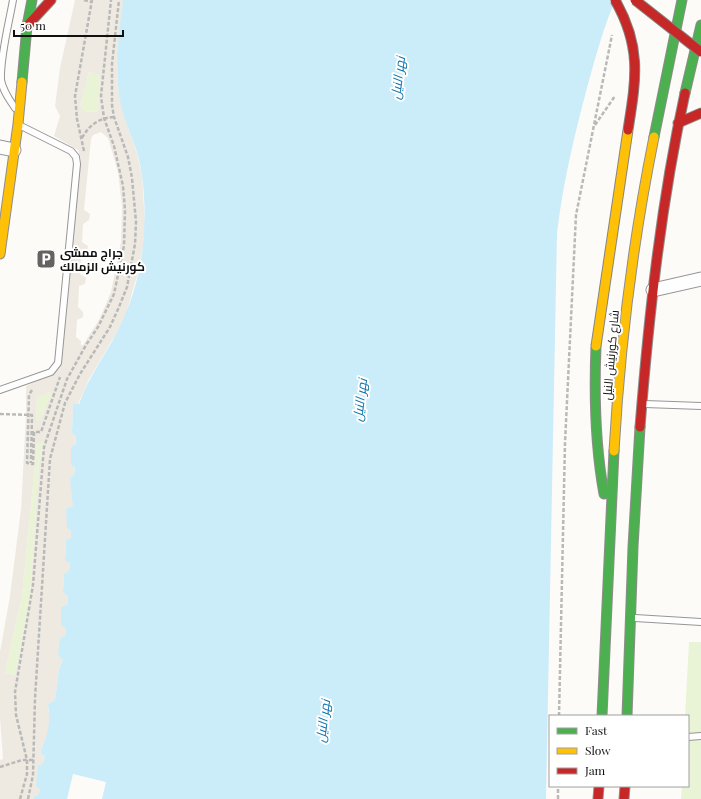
<svg xmlns="http://www.w3.org/2000/svg" width="701" height="799" viewBox="0 0 701 799" font-family="'Playfair Display',Cairo,serif">
	<style>
		.green { fill: #e9f3d6 }
		.plaza { fill: #eeeae2; fill-rule: evenodd }
		.water { fill: #cbecf9 }
		.pier { fill: #fdfbf7 }
		.lines { fill: none; stroke-linecap: round; stroke-linejoin: round }
		.lane-casing { stroke: #979695; stroke-width: 8 }
		.street-casing { stroke: #979695; stroke-width: 15 }
		.fast-casing { stroke: #8e8d8b; stroke-width: 11 }
		.slow-casing { stroke: #8e8d8b; stroke-width: 11 }
		.jam-casing { stroke: #8e8d8b; stroke-width: 11 }
		.path { stroke: #b9b9b8; stroke-width: 2.5; stroke-dasharray: 4 2; stroke-linecap: butt }
		.lane { stroke: #fffefe; stroke-width: 6 }
		.street { stroke: #fffefe; stroke-width: 13 }
		.fast { stroke: #4caf50; stroke-width: 9 }
		.slow { stroke: #ffc107; stroke-width: 9 }
		.jam { stroke: #c62828; stroke-width: 9 }
		.slow-bridge-casing { stroke: #858482; stroke-width: 11; stroke-linecap: butt }
		.jam-bridge-casing { stroke: #858482; stroke-width: 11; stroke-linecap: butt }
		.slow-bridge { stroke: #ffc107; stroke-width: 9 }
		.jam-bridge { stroke: #c62828; stroke-width: 9 }
		.labels { text-anchor: middle; dominant-baseline: central; stroke-width: 4; stroke-linejoin: round; paint-order: stroke }
		.poi-label { font-size: 12px; font-weight: bold; fill: #111; stroke: #fff; text-anchor: start }
		.street-label { font-size: 12px; fill: #111; stroke: #fff }
		.water-label { font-size: 13px; font-style: italic; fill: #1075ad; stroke: #fff }
	</style>
	<rect width="100%" height="100%" fill="#fdfbf7"/>
	<path class="green" d="M89 72 100 75 98 112 84 111 80 106Z
		M49 392 51 394 40 420 36 421 37 396Z
		M45 439 39 464 30 597 15 675 5 672 22 596 37 444Z
		M689 642H701V799H681L682 786H688V716H685Z"/>
	<path class="plaza" d="M75 0H123L117 70 118 87 124 116 137 153 142 176 145 223 143 246 139 269 126 314 117 332 89 379 78 404H73L72 433 76 436 73 506 66 510 71 531V538L66 541 65 559 70 563 69 571 64 574 63 592 68 597V604L61 608 66 628V635L58 656 63 660 59 669 55 700 48 704 50 724 48 734 40 752 45 757 40 790 38 795 34 796V799H0V760L3 759 0 718V652L10 596 21 509 26 414V386L55 372 60 366 81 159 78 150 54 136 60 116 55 106 60 68ZM89 72 100 75 98 112 84 111 80 106ZM101 132 108 138 118 172 122 207 121 242 111 292 99 320 83 345H81V341L76 337 77 320 83 317V312L78 307 79 286 85 284 86 278 80 274 81 256 87 254 88 246 82 242 83 224 89 220 90 214 84 210 91 139 93 135ZM49 392 51 394 40 420 36 421 37 397ZM45 440 39 464 30 597 15 675 5 672 22 596 37 444Z"/>
	<path class="water" d="M123 0H615C604 27 596 55 588 84 575 133 563 182 557 233L546 799H34V796L38 795 40 790 36 785 38 766 43 764 45 757 40 752C48 736 51 722 48 704L55 700 59 669 63 660 58 656 60 638 66 635V628L61 625V607L68 604V597L63 592 64 574 69 571 70 563 65 560 66 540 71 538V531L67 528 66 509 73 506 70 478 74 475 75 467 71 465V447L76 444V436L72 433 73 404H79C88 377 105 356 117 332 131 305 140 275 143 245 146 214 145 181 137 152 131 134 123 118 120 100 114 67 119 33 123 0Z"/>
	<path class="pier" d="M73 774 106 782 102 799H67Z"/>
	<g class="lines">
		<g class="lane-casing">
			<path id="lane" d="M13 0C9 23 0 57 1 80 3 91 9 99 15 108
				M0 390 51 372 58 363 77 164 76 157 71 151 19 125
				M645 404 701 406
				M635 618 701 622
				M688 737 701 736"/>
		</g>
		<g class="street-casing">
			<path id="street" d="M0 147 14 150
				M653 290 701 279"/>
		</g>
		<g class="fast-casing">
			<path id="fast" d="M22 82 27 26 32 0
				M685 93 701 25
				M654 137 682 0
				M596 346C594 396 595 445 604 494
				M602 716 614 451
				M627 716 633 547 640 427"/>
		</g>
		<g class="slow-casing">
			<path id="slow" d="M0 254 18 124 22 82
				M614 451C620 345 633 241 654 137"/>
		</g>
		<g class="jam-casing">
			<path id="jam" d="M27 26 51 0
				M678 123 701 113
				M640 427C649 314 661 203 685 93
				M598 799 599 786
				M624 799 625 786"/>
		</g>
		<path class="path" d="M84 0 91 2
			M595 125 615 96
			M82 138C89 125 99 118 114 117
			M84 151 77 119 75 96 92 0
			M32 390 29 395 27 463 33 464 34 432H41L60 377
			M0 414 32 415 31 463
			M559 716 565 443 576 215 612 35
			M0 767 22 760H34
			M20 799 27 774V760L16 715 15 692 33 585 44 447 67 379 86 345 98 327 114 294 124 246 125 210 123 186 114 146 104 118 101 96 111 0
			M28 799 33 775 35 698 50 459 65 403 80 374 110 327 119 307 127 287 135 244 136 222 132 178 128 157 114 117 112 105V64L119 0
			M558 799V786"/>
		<use href="#lane" class="lane"/>
		<use href="#street" class="street"/>
		<use href="#fast" class="fast"/>
		<use href="#slow" class="slow"/>
		<use href="#jam" class="jam"/>
		<g class="slow-bridge-casing">
			<path id="slow-bridge" d="M596 346 628 130"/>
		</g>
		<g class="jam-bridge-casing">
			<path id="jam-bridge" d="M615 0C642 47 636 79 628 130
				M635 0 701 52"/>
		</g>
		<use href="#slow-bridge" class="slow-bridge"/>
		<use href="#jam-bridge" class="jam-bridge"/>
	</g>
	<defs>
		<g id="parking-square" transform="scale(1)"><rect x="-9" y="-9" width="18" height="18" rx="4" fill="#646362" stroke="#fff"/><path d="M-3.5-5.5H1a3.5 3.5 0 0 1 0 7H-1V5.5H-3.5ZM-1-3.4V-.6H.8a1.4 1.4 0 0 0 0-2.8Z" fill="#fff"/></g>
	</defs>
	<g fill-rule="evenodd">
		<use href="#parking-square" x="46" y="259"/>
	</g>
	<g class="labels">
		<g class="poi-label">
			<text x="60" y="252">جراج ممشى<tspan x="60" dy="14">كورنيش الزمالك</tspan></text>
		</g>
		<g class="street-label">
			<text transform="translate(610 355) rotate(-85)">شارع كورنيش النيل</text>
		</g>
		<g class="water-label">
			<text transform="translate(397 78) rotate(-83)">نهر النيل</text>
			<text transform="translate(359 400) rotate(-83)">نهر النيل</text>
			<text transform="translate(322 721) rotate(-83)">نهر النيل</text>
		</g>
	</g>
	<rect x="549" y="715" width="140" height="72" fill="#ffffff" stroke="#a0a0a0"/>
	<rect x="557" y="728" width="20" height="6" fill="#4caf50" stroke="#a0a0a0"/>
	<text x="585" y="735" font-size="12" fill="#111111">Fast</text>
	<rect x="557" y="748" width="20" height="6" fill="#ffc107" stroke="#a0a0a0"/>
	<text x="585" y="755" font-size="12" fill="#111111">Slow</text>
	<rect x="557" y="768" width="20" height="6" fill="#c62828" stroke="#a0a0a0"/>
	<text x="585" y="775" font-size="12" fill="#111111">Jam</text>
	<path d="M14 30v6h109v-6" fill="none" stroke="#111111" stroke-width="2"/>
	<text x="20" y="30" font-size="12" fill="#111111" stroke="#ffffff" stroke-width="3" paint-order="stroke">50 m</text>
</svg>
